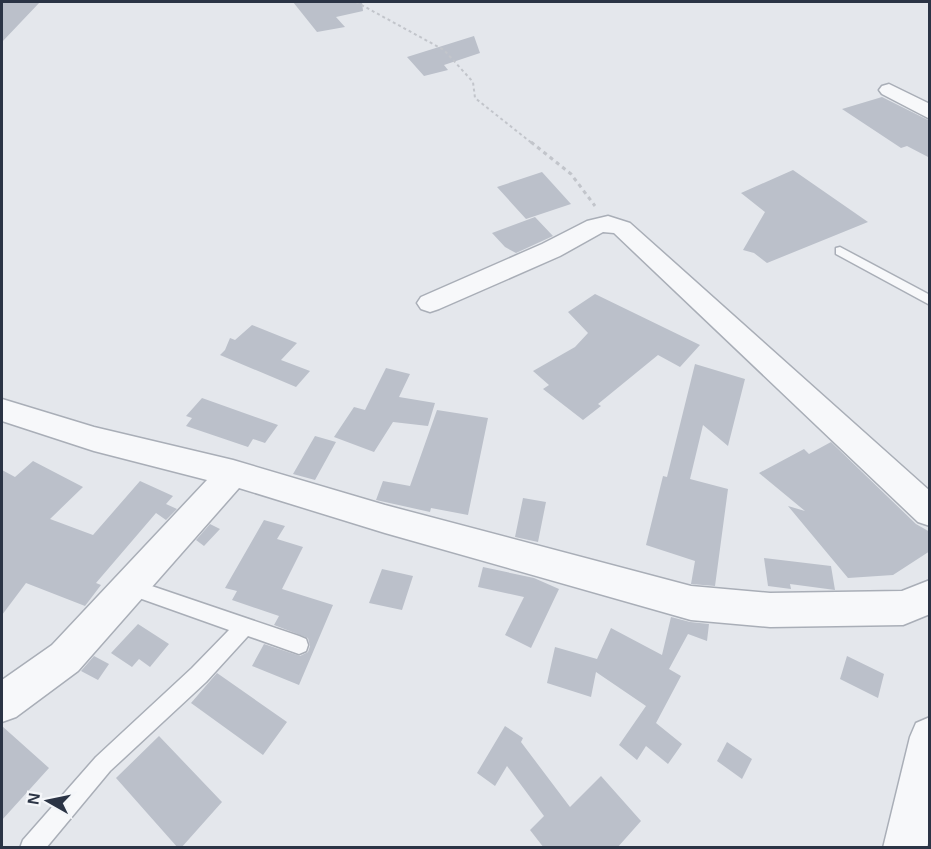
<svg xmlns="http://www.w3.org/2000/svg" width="931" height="849" viewBox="0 0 931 849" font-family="Helvetica,sans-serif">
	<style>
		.building { fill: #bbc0ca }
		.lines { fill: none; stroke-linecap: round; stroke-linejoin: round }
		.lane-casing { stroke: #a9aeb7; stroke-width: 3 }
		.street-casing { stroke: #a9aeb7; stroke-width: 3 }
		.path-far1 { stroke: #c2c5cb; stroke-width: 2; stroke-dasharray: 3 3; stroke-linecap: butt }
		.path { stroke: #c2c5cb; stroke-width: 3; stroke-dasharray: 4 4; stroke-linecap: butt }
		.lane { fill: #f7f8fa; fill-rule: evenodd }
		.street { fill: #f7f8fa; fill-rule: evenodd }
	</style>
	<rect width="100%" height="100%" fill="#e4e7ec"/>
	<path class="building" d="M40 2 2 42V3Z
		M293 2H362L363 11 336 17 345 27 317 32Z
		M474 36 480 53 444 65 448 70 424 76 407 57Z
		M882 97 930 121V158L907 146 901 148 842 109Z
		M793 170 868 222 767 263 754 253 743 250 765 212 741 193Z
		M542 172 571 204 526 219 497 187Z
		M535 217 553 236 516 253 505 247 492 233Z
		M595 294 700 345 680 367 658 355 598 404 601 406 583 420 543 389 549 385 533 371 575 347 588 333 568 312Z
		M252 325 297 343 281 360 310 371 296 387 220 355 225 350 230 338 235 340Z
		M695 364 745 379 728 446 703 425 690 479 728 489 715 586 691 584 695 561 646 545 663 476 667 477Z
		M386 368 410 374 399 397 435 403 428 426 393 422 374 452 334 437 354 407 365 410Z
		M202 398 278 425 265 443 253 439 248 447 186 426 192 418 186 416Z
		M437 410 488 418 468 515 431 508 430 512 376 500 383 481 410 486Z
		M315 436 336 442 315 480 293 474Z
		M831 442 916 524 930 532V551L893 575 848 578 788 506 805 511 759 473 804 449 809 454Z
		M33 461 83 487 50 519 93 535 140 481 173 496 166 504 177 509 166 520 156 513 96 583 101 585 85 606 26 583 2 615V470L15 477Z
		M523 498 546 502 538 542 515 537Z
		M264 520 285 526 277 539 303 547 282 589 333 605 299 685 252 666 264 644 300 656 308 652 310 646 308 638 274 625 279 616 232 600 237 591 225 588Z
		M210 524 220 529 204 546 196 540Z
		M764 558 831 566 835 590 790 584 791 589 768 586Z
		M483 567 534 578 559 589 531 648 505 635 524 597 478 587Z
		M382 569 413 576 402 610 369 603Z
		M671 617 690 622 709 624 707 641 688 634 669 669 681 676 656 723 682 744 668 764 646 746 637 760 619 745 646 706 596 672 591 697 547 683 555 647 597 659 611 628 662 655Z
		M138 624 169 644 150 667 139 659 132 667 111 653Z
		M94 656 109 664 98 680 81 671Z
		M847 656 884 674 878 698 840 679Z
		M217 673 287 722 263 755 191 703Z
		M2 726 49 768 2 820Z
		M505 726 523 738 521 742 570 807 601 776 641 821 617 848H544L530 830 544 816 507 766 495 786 477 773Z
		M159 736 222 802 181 848H178L116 778Z
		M727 742 752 759 742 779 717 761Z"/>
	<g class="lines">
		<g class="lane-casing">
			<path id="lane" d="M840 247 930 295V305L836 254V248Z
				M131 579 299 636 306 639 308 645 306 651 299 654 248 636 206 682 110 771 46 848H20L23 840 96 757 192 668 229 630 125 593 122 587 125 581Z"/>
		</g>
		<g class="street-casing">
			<path id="street" d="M889 84 930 104V119L882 94 879 90 882 86Z
				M608 216 630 223 930 491V526L918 522 614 233 603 232 560 256 439 309 430 312 421 309 417 303 421 297 542 244 587 221Z
				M2 399 94 427 233 460 385 505 691 586 770 593 902 591 930 580V614L903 625 770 627 691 620 385 533 239 488 78 671 16 717 2 722V680L52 645 207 480 94 451 2 421Z
				M930 717V834L927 848H883L910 737 916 723Z"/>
		</g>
		<path class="path-far1" d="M356 2 444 50 473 82 475 98 533 144"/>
		<path class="path" d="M531 142 571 174 595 206"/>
		<use href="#lane" class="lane"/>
		<use href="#street" class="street"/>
	</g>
	<rect width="931" height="849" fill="none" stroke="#2b3445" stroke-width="6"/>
	<g transform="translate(48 801) rotate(279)" stroke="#f4f6f9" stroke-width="4.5" paint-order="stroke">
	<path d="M0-4.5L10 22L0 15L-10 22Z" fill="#2b3445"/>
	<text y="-9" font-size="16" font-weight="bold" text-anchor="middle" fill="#2b3445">N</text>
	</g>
</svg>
